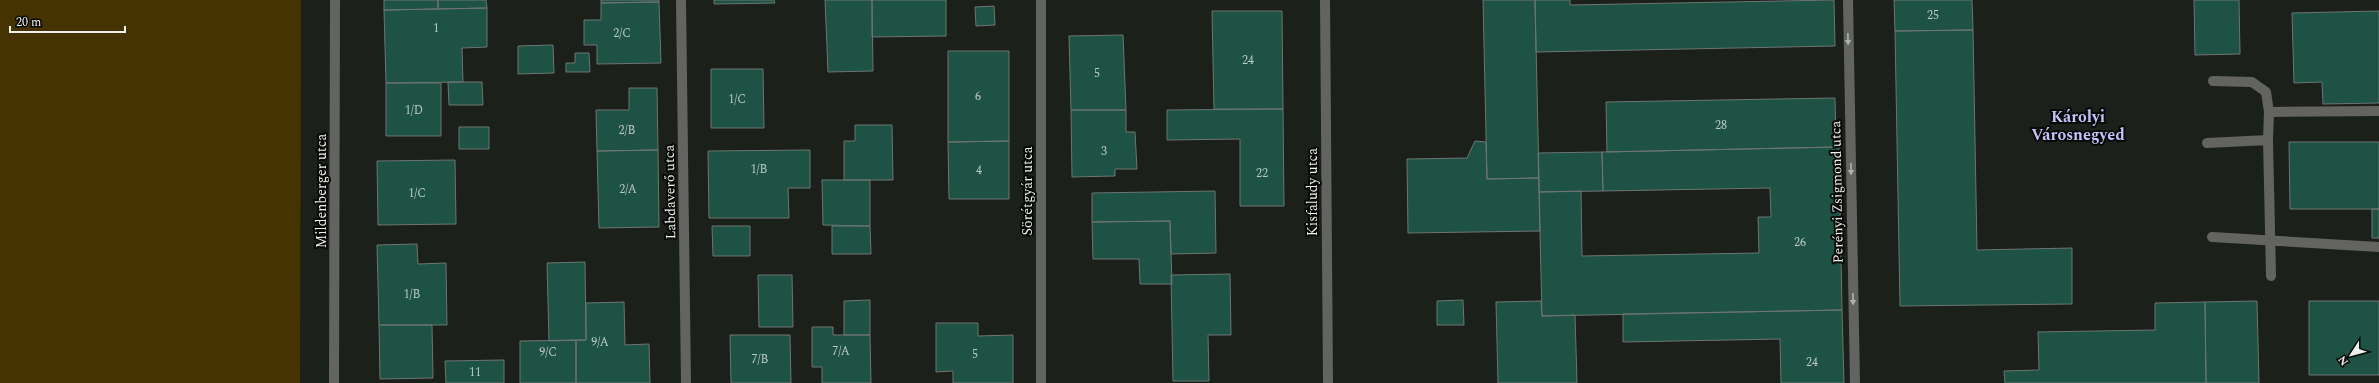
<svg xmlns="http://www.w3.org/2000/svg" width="2379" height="383" viewBox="0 0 2379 383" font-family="Spectral,serif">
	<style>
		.green { fill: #453301 }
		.building { fill: #1d5244; stroke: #6d7572 }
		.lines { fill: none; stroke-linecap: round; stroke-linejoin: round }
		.service { stroke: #636461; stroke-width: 10 }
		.minor { stroke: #636461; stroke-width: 10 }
		.oneway { fill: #afb2af }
		.labels { text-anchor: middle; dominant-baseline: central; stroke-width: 4; stroke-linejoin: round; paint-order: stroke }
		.number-label { font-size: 12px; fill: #bac9c4 }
		.street-label { font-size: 14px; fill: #eef1ee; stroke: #070907 }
		.quarter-label { font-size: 16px; font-weight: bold; fill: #c6c1fb; stroke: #070907 }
	</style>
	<rect width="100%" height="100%" fill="#1c201b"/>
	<path class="green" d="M0 0H301L300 383H0Z"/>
	<path class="building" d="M384 0H438V9L384 10Z
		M438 0H486L487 8 438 9Z
		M601 0H659V2L601 3Z
		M714 0H774L775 3 714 4Z
		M825 0H872L873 71 828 72Z
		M872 0H946V36L872 37Z
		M1483 0H1535L1539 178 1487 179Z
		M1535 0H1570V5L1834 0 1835 46 1536 52Z
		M1894 0H1972L1973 30 1895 31Z
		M2194 0H2239L2240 54 2195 55Z
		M659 2 661 63 597 64V45H584V20H601V3Z
		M994 6 995 25 976 26 975 7Z
		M487 8V47L462 48 463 82 386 83 384 10Z
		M1212 11H1282L1283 109H1214Z
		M2379 11V103L2323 104 2322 82 2294 83 2292 13Z
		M1973 30 1977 250 2072 248V304L1900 306 1895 31Z
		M1123 35 1126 110H1071L1069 36Z
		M553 45 554 73 518 74V46Z
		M948 51H1009V141L948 142Z
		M575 53H589L590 72H566V63H575Z
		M711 69H763L764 128H711Z
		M448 82H482L483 105H449Z
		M386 83H441V136H386Z
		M629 88H657L658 150 597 151 596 110H629Z
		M1835 98 1836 147 1607 152 1606 102Z
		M1283 109 1284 206H1240V139L1167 140V110Z
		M1071 110H1126V132H1135L1137 169H1115V176L1072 177Z
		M855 125H892L893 180H844V141H855Z
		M459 127H489V149H459Z
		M1009 141V199H949L948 142Z
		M1475 141 1486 142 1487 179 1539 178 1540 231 1408 233 1407 159 1467 158Z
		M2289 142H2379V209H2290Z
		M1839 147 1842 310 1542 316 1539 192 1581 191 1582 256 1759 253 1758 217H1771L1770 188 1603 191 1602 152Z
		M658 150 659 227 599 228 597 151Z
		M810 150V188H788L789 218H709L708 151Z
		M1602 152 1603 191 1539 192 1538 153Z
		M455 160 456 224 378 225 377 161Z
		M822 180H870V226L823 225Z
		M1215 191 1216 253 1171 254 1170 221 1092 222V193Z
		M2372 209H2379V238H2372Z
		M1170 221 1172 284H1140L1139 259H1093L1092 222Z
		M712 226H750V256H713Z
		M832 226H870L871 254H832Z
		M417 244 418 264 446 263 447 325H379L377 245Z
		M585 262 586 340 549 341 547 263Z
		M1230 274 1231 335H1208L1209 381H1173L1171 275Z
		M758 275H792L793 327H759Z
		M870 300V335H844V301Z
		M1463 300 1464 325H1437V301Z
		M1541 301 1542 316 1575 315 1577 383H1498L1496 302Z
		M2257 301 2259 383H2206L2205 302Z
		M2309 301H2379V375H2309Z
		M624 302 625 345 649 344 650 383H576V340H586V303Z
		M2205 302 2206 383H2005L2004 371 2039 370 2038 332 2155 330V303Z
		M1842 310 1844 383H1781L1780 339 1623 342V314Z
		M936 323H978V336L1013 335V383H953V371L936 372Z
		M379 325H432L433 378 380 379Z
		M812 327H833V335H870L871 383H822V367H812Z
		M730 335H790L791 383H731Z
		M576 340V383H520V341Z
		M504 360V383H446L445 361Z"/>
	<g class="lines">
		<path class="service" d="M2213 81 2252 82 2266 92 2269 112
			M2207 143 2268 140
			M2212 237 2379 247
			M2271 276 2268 140 2269 112 2379 111"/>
		<path class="minor" d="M681 0 686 383
			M1325 0 1328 383
			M1848 0 1855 383
			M334 383 335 0
			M1041 383V0"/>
	</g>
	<defs><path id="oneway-solid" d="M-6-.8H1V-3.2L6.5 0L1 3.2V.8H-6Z"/></defs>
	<g class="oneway">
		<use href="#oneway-solid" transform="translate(1848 39) rotate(89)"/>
		<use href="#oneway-solid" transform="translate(1851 169) rotate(89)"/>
		<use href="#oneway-solid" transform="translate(1853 299) rotate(89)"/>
	</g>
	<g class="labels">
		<g class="number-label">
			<text x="1933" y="15">25</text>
			<text x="436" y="28">1</text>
			<text x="622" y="33">2/C</text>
			<text x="1248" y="60">24</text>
			<text x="1097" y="73">5</text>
			<text x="978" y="96">6</text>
			<text x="737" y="99">1/C</text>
			<text x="414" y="110">1/D</text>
			<text x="1721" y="125">28</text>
			<text x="627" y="130">2/B</text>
			<text x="1104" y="151">3</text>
			<text x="759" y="169">1/B</text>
			<text x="979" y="170">4</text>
			<text x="1262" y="173">22</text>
			<text x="628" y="189">2/A</text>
			<text x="417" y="193">1/C</text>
			<text x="1800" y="242">26</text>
			<text x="412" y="294">1/B</text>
			<text x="600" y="342">9/A</text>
			<text x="841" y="351">7/A</text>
			<text x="548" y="352">9/C</text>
			<text x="975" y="354">5</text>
			<text x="760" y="359">7/B</text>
			<text x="1812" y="362">24</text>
			<text x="475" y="372">11</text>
		</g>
		<g class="street-label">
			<text transform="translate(321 191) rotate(-90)">Mildenberger utca</text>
			<text transform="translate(1027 191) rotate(-90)">Sörétgyár utca</text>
			<text transform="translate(670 192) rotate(-91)">Labdaverő utca</text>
			<text transform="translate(1312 192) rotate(-90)">Kisfaludy utca</text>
			<text transform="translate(1837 192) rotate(-91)">Perényi Zsigmond utca</text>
		</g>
		<g class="quarter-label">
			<text x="2078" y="117">Károlyi<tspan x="2078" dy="18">Városnegyed</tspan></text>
		</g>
	</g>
	<g transform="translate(2351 355) rotate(234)" stroke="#070907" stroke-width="3" paint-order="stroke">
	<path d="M0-3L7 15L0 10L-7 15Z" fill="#eef1ee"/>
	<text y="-6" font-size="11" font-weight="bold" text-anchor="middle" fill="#eef1ee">N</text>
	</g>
	<path d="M10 26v6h115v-6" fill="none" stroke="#eef1ee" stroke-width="2"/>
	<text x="16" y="26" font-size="12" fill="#eef1ee" stroke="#070907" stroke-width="3" paint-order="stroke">20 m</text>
</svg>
